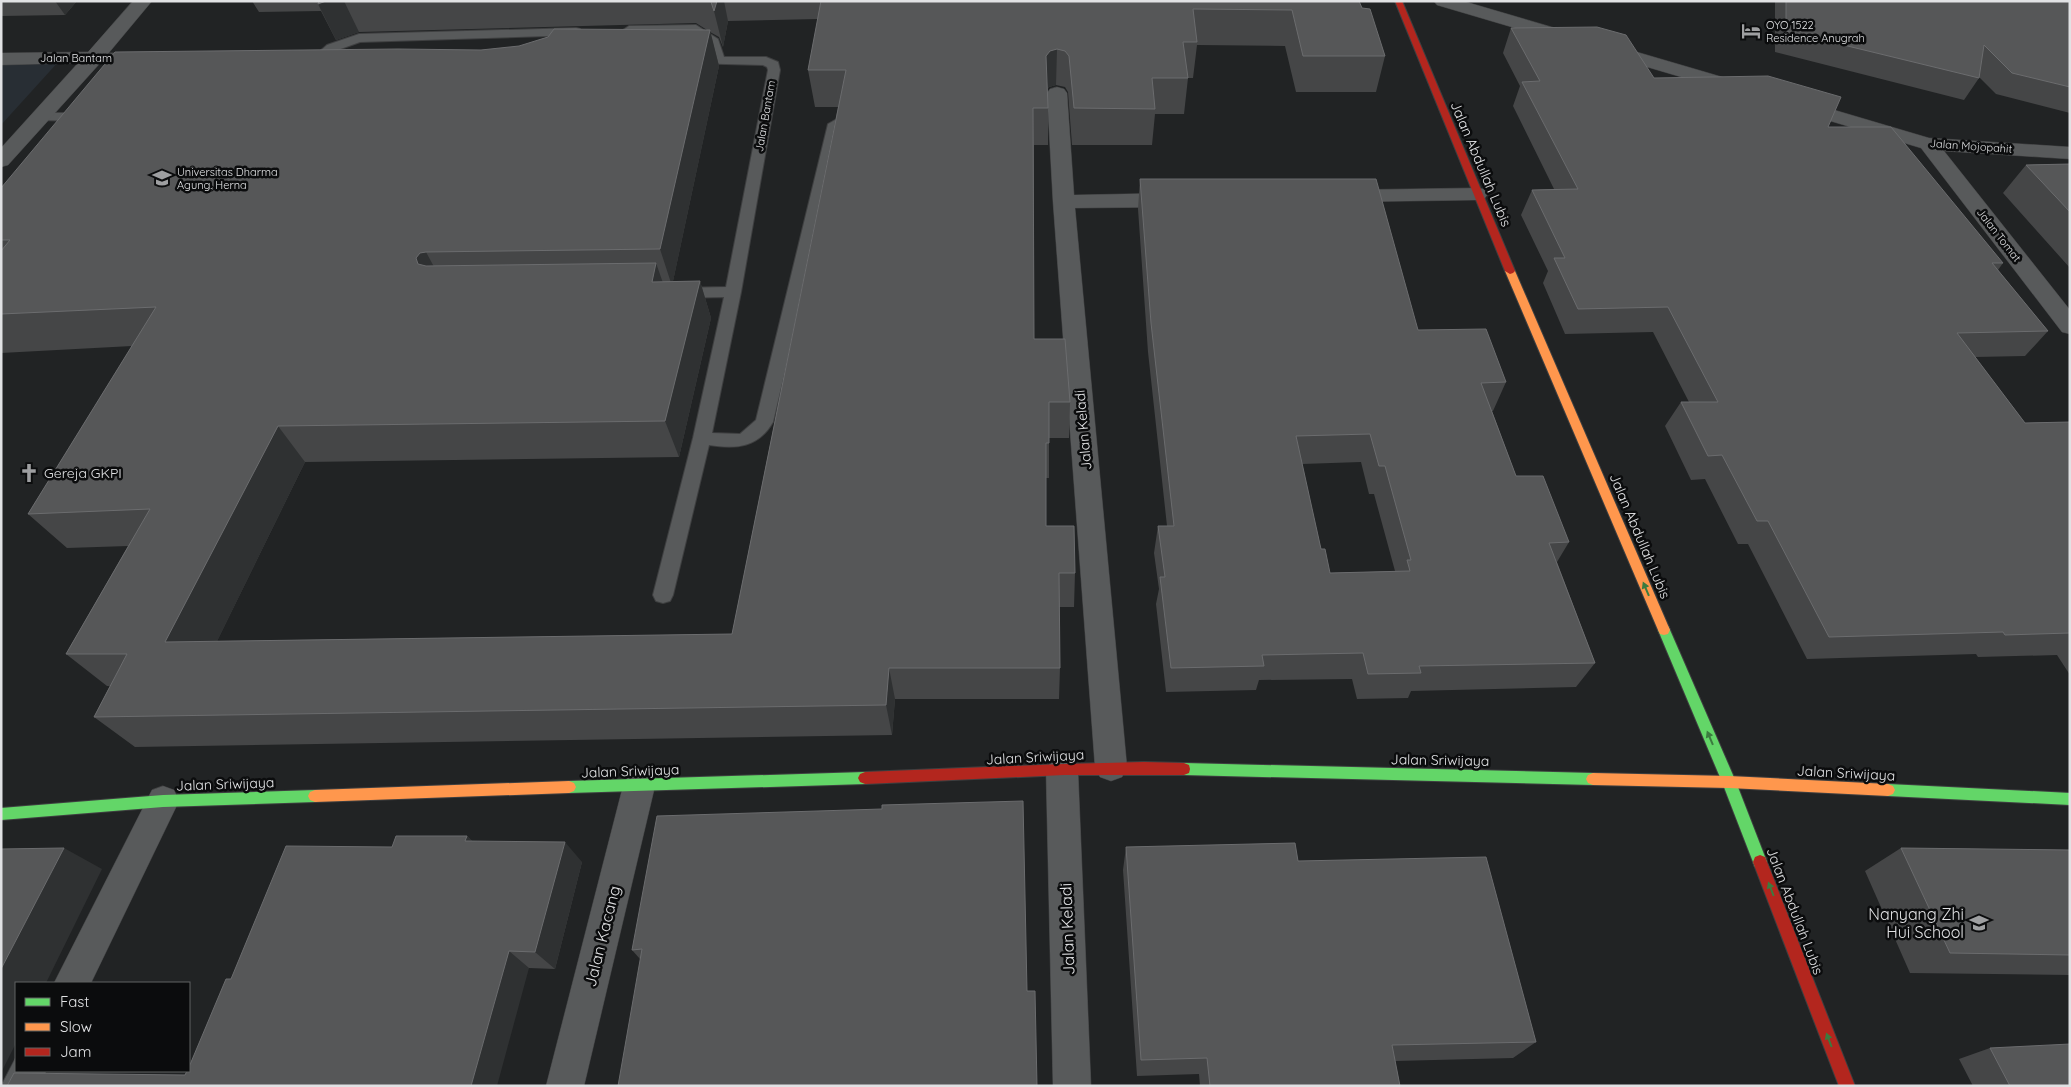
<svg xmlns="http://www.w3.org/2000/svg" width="2071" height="1087" viewBox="0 0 2071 1087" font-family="Quicksand,sans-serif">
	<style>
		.built { fill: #282e34 }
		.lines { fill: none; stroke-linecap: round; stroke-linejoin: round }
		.lane-casing { stroke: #3e3f40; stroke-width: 2 }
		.street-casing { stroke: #3e3f40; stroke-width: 1 }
		.fast-casing { stroke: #3e3f40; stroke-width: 2 }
		.slow-casing { stroke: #3e3f40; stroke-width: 2 }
		.jam-casing { stroke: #3e3f40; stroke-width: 2 }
		.lane { fill: #585a5b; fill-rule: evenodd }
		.street { fill: #585a5b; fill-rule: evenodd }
		.fast { fill: #63d668; fill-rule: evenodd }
		.slow { fill: #ff974d; fill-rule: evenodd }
		.jam { fill: #b3261e; fill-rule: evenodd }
		.wall { fill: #454647; fill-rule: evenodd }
		.shaded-wall { fill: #2f3132 }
		.building { fill: #565758; stroke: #6b6c6e; fill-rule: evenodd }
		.oneway { fill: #3b7b3f }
		.labels { text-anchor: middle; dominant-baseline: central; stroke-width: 5; stroke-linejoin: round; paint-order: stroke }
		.far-poi-label { font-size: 11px; fill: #e1e2e4; stroke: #0b0c0d; text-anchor: start }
		.far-street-label { font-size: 11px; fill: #e1e2e4; stroke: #0b0c0d }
		.street-label { font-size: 14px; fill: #e1e2e4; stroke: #0b0c0d }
		.poi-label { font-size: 14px; fill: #e1e2e4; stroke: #0b0c0d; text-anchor: start }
		.near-poi-label { font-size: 16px; fill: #e1e2e4; stroke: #0b0c0d; text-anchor: end }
		.near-street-label { font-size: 16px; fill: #e1e2e4; stroke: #0b0c0d }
	</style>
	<rect width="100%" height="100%" fill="#212324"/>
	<path class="built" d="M60 60 1 125V61Z"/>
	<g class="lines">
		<g class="lane-casing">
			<path id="lane" d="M696 25 718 39 724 57H766L778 62 780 70 741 292 712 433 740 434 756 420 828 124 835 120 842 124 773 422C758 448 736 449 709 445L673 595 670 601 663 603 656 601 653 595 693 438 724 297 677 298 671 297 669 293 671 289 677 288 726 287 768 70 767 67 763 65 687 63 685 60 687 57 712 56 708 44 693 33 629 34 623 30 629 26Z
				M576 28 580 29 582 32 580 35 360 42 335 51 320 63 316 64 310 60 327 45 359 34Z
				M95 53 136 54 142 58 136 62 91 60 89 57 91 54Z
				M41 113H85L92 117 85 121 36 120 34 117 36 114Z"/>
		</g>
		<g class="street-casing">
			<path id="street" d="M133 1H152L102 61 8 165 1 167V148L78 63 1 65V53L88 52Z
				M1434 1H1463L1746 84 1749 88 1746 92 1739 94 1732 92 1437 5Z
				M1057 87 1064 89 1067 93 1074 195 1175 193 1183 195 1186 200 1183 205 1175 207 1075 208 1127 767 1122 777 1111 781 1100 777 1095 767 1053 202 1047 93 1050 89Z
				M1797 99 1929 138 2070 147V159L1944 151 2070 310V334L2062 332 1921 148 1790 109 1787 105 1790 101Z
				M1477 188 1484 189 1488 194 1484 199 1477 200 1343 202 1336 201 1332 196 1336 191 1343 190Z
				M1062 756 1073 761 1078 771 1091 1086H1053L1046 771 1051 761Z
				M639 771 650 776 655 786 584 1086H546L623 786 628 776Z
				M163 786 174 790 179 801 91 983H54L152 790Z
				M16 1057V1071H46L40 1086H1Z"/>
		</g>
		<g class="fast-casing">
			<path id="fast" d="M1664 625 1668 626 1670 630 1736 782 1767 862 1765 867 1760 869 1755 867 1753 862 1722 782 1658 630 1660 626Z
				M1184 763 1593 773 1598 775 1600 779 1598 783 1593 785 1184 775 1179 773 1178 769 1179 765Z
				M865 772 870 774 872 778 870 782 865 784 569 793 564 791 562 787 564 783 569 781Z
				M1888 784 2070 793V805L1888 796 1883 794 1881 790 1883 786Z
				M315 790 320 792 322 796 320 800 315 802 163 807 1 820V808L163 795Z"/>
		</g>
		<g class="slow-casing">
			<path id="slow" d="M1510 268 1515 271 1670 630 1668 634 1664 635 1660 634 1658 630 1505 271Z
				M1593 773 1729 776 1888 784 1893 786 1895 790 1893 794 1888 796 1729 788 1593 785 1588 783 1586 779 1588 775Z
				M569 781 574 783 576 787 574 791 569 793 315 802 310 800 308 796 310 792 315 790Z"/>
		</g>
		<g class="jam-casing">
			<path id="jam" d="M1395 1H1402L1515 271 1513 273 1510 274 1505 271Z
				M1144 762 1184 763 1189 765 1190 769 1189 773 1184 775H1064L865 784 860 782 858 778 860 774 865 772 1064 764Z
				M1760 855 1765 857 1767 862 1855 1086H1839L1753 862 1755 857Z"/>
		</g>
		<use href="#lane" class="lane"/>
		<use href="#street" class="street"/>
		<use href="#fast" class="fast"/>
		<use href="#slow" class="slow"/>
		<use href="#jam" class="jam"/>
	</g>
	<path class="wall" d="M1 1H77L65 15 1 16Z
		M252 1H1359L1362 8 1385 56 1376 92H1296L1285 46 1197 45 1193 78H1188L1184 114H1155L1152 145H1072L1068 92 1065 87 1056 85 1049 87 1047 90 1048 108V145H1034V339L1070 402 1069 438H1049V478H1046V526L1075 573 1074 607H1059L1060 668 1059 699H895L892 735 135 747 94 717 110 686H107L66 654 128 546 67 548 28 514 132 346 1 353V188L481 50 707 30 696 23 359 32 336 40 321 11 259 12ZM818 19 808 70 815 107H838L732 634 217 641 305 462 679 457 711 318 700 281H673L719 66 710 32 719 37 723 47 728 21Z
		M1775 1H2070V113L1996 94 1979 77V78L1964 100 1775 52Z
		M1511 28 1654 78 1828 127 2003 263 1998 270 2048 331 2025 356 1975 357 2025 423 2070 422V675L2057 655 1978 657 1976 654 1807 659 1748 544H1738L1705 479 1691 480 1665 426 1681 402H1689L1653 332 1565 334 1543 283 1548 271 1521 215 1532 190 1554 189 1513 106 1520 86 1503 53Z
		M2070 164V268L2003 193 2026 165Z
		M1140 179 1418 330 1506 382 1493 411H1492L1516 476 1569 542 1557 562 1595 663 1576 687 1411 691 1408 698 1357 699 1352 679 1259 680 1256 690 1166 692 1156 604 1159 589 1154 553 1158 526H1167L1148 352 1138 209ZM1361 462 1369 494H1374L1395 571 1330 573 1321 549 1302 464Z
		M882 809 1027 991 1037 1086 640 959 632 950Z
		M467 836 472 841 582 862 555 969 529 968 185 1075 231 979Z
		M1126 847 1298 861 1536 1042 1513 1058 1395 1061 1400 1086H1200L1199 1074 1137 1076 1123 870Z
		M1901 848 2070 850V975L1910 973 1865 871Z
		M1990 1048 2070 1086H1973L1959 1059Z"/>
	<path class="shaded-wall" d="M55 1H77L65 15Z
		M326 1H344L359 32 336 40 318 4Z
		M717 1H724L728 21 723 47 714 11Z
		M710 30 719 66 672 286 660 249Z
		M1057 49 1056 85 1049 87 1046 92V56L1050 51Z
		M426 252 446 289 418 264 416 258 420 253Z
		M656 263 669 300 652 282Z
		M700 281 711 318 679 457 665 421Z
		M278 426 305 462 201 674 165 642Z
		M889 668 895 699 892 735 886 705Z
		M467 836 487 856 465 841Z
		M565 842 582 862 555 969 535 952Z
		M64 848 102 869 46 983H16V1043L1 1073V969Z
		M509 951 529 968 497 1086H471Z"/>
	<path class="building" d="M319 1H326L318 4Z
		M710 1H717L714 11 711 2Z
		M821 1H1359L1362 8 1370 9 1385 56H1303L1292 10 1193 9 1197 42H1183L1188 78H1152L1155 109 1074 108 1069 56 1065 51 1057 49 1050 51 1046 56 1048 108H1033L1034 339H1065L1070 402H1049V443H1046V526H1074L1075 573H1059L1060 668H889L886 705 94 717 127 654H66L150 509 28 514 156 307 1 314V251L10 240H1V188L115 52 398 49 481 50 519 46 548 37 554 29 710 30 660 249 426 252 420 253 416 258 418 264 426 266 656 263 652 282 700 281 665 421 278 426 165 642 732 634 846 70H808Z
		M1786 1H2070V87L2012 73 1984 45 1979 78 1786 31Z
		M1597 27 1626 35 1654 78 1768 76 1841 97 1828 127H1891L2003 263H1992L2048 331 1957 333 2025 423 2070 422V633L2005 635 2003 632 1829 637 1768 521H1757L1722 455 1708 456 1681 402H1718L1668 307 1578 309 1554 258H1565L1532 190 1578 189 1522 82 1540 81 1511 28Z
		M2070 164V212L2026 165Z
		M1140 179H1376L1418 330 1486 329 1506 382 1481 383 1516 476H1543L1569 542 1549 543 1595 663 1419 666 1421 673 1368 674 1363 653 1262 655 1264 666 1171 668 1160 577H1165L1158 526H1174L1151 323ZM1370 434 1379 466H1385L1411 560H1407L1410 571 1330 573 1325 549H1321L1296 436Z
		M1023 801 1027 991H1035L1037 1086H618L642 949 632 950 657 816 882 809V805Z
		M396 836H467L465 841 565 842 535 952 509 951 471 1086H7L14 1073 185 1075 187 1071H189V1067L226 979H231L286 846 392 847Z
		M1295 843 1298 861 1486 857 1536 1042 1392 1045 1400 1086H1210L1207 1058 1141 1060 1126 847Z
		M64 848 1 969V849Z
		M1901 848 2070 850V955L1950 953Z
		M2070 1044V1086H2010L1990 1048Z"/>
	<defs><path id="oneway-solid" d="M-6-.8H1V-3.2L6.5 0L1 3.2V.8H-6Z" transform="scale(1.25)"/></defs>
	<g class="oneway">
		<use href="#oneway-solid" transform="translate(1646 589) rotate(-113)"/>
		<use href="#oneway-solid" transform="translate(1710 738) rotate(-113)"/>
		<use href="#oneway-solid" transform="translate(1771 889) rotate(-111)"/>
		<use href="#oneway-solid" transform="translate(1829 1040) rotate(-111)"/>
	</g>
	<defs>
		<g id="hotel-bare" transform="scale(1.5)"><path d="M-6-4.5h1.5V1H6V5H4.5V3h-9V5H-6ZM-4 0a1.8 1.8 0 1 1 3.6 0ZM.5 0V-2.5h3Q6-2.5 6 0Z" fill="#9e9fa1" stroke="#0b0c0d" stroke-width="2.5" paint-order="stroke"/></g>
		<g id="university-bare" transform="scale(1.5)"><path d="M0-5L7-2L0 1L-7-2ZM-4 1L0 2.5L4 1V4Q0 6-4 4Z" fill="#9e9fa1" stroke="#0b0c0d" stroke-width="2.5" paint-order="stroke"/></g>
		<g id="church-bare" transform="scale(1.5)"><path d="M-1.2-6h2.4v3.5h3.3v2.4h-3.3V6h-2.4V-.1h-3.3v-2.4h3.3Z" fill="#9e9fa1" stroke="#0b0c0d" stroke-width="2.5" paint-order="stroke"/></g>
		<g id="school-bare" transform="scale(1.5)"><path d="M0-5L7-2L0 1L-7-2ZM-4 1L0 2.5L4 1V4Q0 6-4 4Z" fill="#9e9fa1" stroke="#0b0c0d" stroke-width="2.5" paint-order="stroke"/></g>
	</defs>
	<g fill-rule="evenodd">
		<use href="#hotel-bare" x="1751" y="31"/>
		<use href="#university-bare" x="162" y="178"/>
		<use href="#church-bare" x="29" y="473"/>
		<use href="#school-bare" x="1979" y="923"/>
	</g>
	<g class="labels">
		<g class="far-poi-label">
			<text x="1766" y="25">OYO 1522<tspan x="1766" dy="13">Residence Anugrah</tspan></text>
			<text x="177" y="172">Universitas Dharma<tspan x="177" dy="13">Agung. Herna</tspan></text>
		</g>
		<g class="far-street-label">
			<text x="76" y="58">Jalan Bantam</text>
			<text transform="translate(765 116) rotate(-80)">Jalan Bantam</text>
			<text transform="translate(1971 146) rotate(4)">Jalan Mojopahit</text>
			<text transform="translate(1999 235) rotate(52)">Jalan Tomat</text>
		</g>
		<g class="street-label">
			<text transform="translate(1481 164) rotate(67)">Jalan Abdullah Lubis</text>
			<text transform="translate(1083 430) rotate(-95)">Jalan Keladi</text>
			<text transform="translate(1640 536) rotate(67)">Jalan Abdullah Lubis</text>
			<text transform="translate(1035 757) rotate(-3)">Jalan Sriwijaya</text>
			<text transform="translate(1440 760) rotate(1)">Jalan Sriwijaya</text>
			<text transform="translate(630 771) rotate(-2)">Jalan Sriwijaya</text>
			<text transform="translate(1846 773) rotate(3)">Jalan Sriwijaya</text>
			<text transform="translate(225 784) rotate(-2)">Jalan Sriwijaya</text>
			<text transform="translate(1795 911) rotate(69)">Jalan Abdullah Lubis</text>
		</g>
		<g class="poi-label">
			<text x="44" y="473">Gereja GKPI</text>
		</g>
		<g class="near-poi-label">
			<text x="1964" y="914">Nanyang Zhi<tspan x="1964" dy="18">Hui School</tspan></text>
		</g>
		<g class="near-street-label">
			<text transform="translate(1067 929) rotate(-92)">Jalan Keladi</text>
			<text transform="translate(602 936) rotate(-76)">Jalan Kacang</text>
		</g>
	</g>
	<rect width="2071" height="1087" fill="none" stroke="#e1e2e4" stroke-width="5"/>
	<rect x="15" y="982" width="175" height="90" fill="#0b0c0d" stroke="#616263"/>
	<rect x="25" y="998" width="25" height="8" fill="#63d668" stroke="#616263"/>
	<text x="60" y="1007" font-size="15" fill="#e1e2e4">Fast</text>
	<rect x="25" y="1023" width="25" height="8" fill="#ff974d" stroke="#616263"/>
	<text x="60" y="1032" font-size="15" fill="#e1e2e4">Slow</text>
	<rect x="25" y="1048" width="25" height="8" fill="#b3261e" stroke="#616263"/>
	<text x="60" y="1057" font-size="15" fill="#e1e2e4">Jam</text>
</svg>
